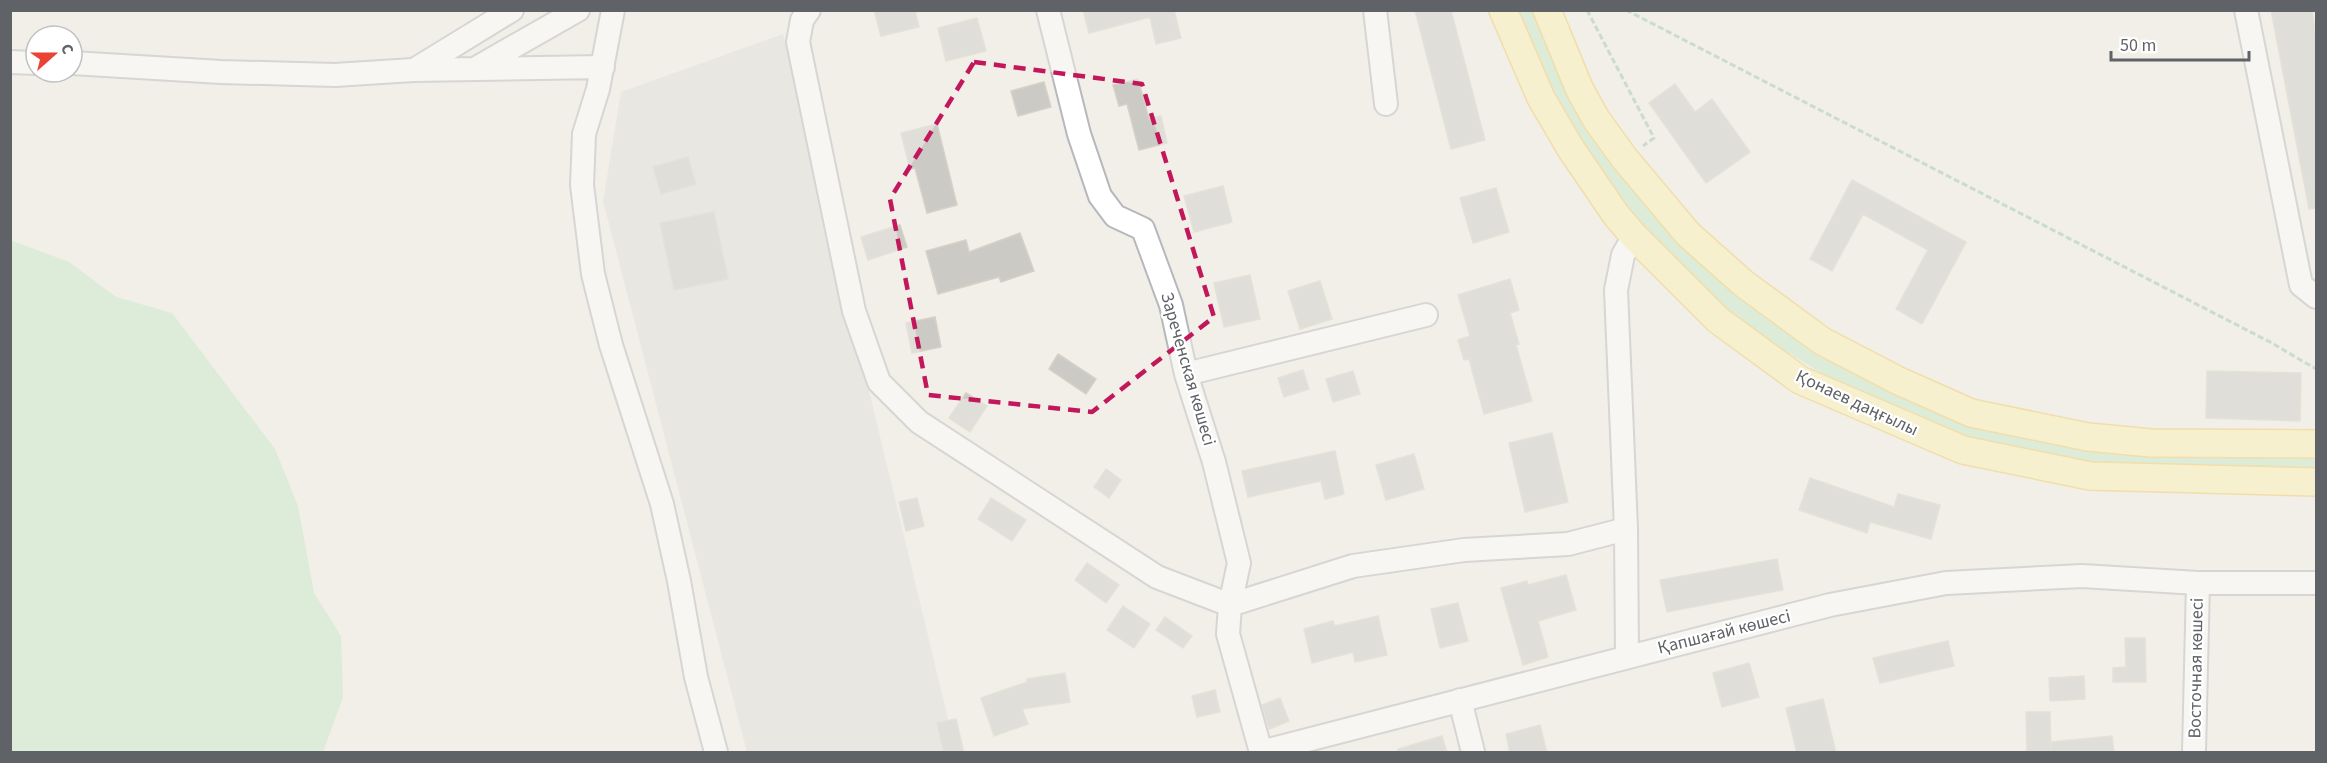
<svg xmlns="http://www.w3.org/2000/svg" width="2327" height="763" viewBox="0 0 2327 763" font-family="'Source Sans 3',sans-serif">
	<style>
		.industrial { fill: #e0deda }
		.green { fill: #c5e8c5 }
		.building { fill: #cccac5; stroke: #d6d1c6; stroke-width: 1.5 }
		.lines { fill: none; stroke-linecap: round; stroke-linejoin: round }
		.minor-casing { stroke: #b5b8bc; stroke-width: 26 }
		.major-casing { stroke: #f2c960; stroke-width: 30 }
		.path { stroke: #9cc7a9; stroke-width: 3; stroke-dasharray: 6 3; stroke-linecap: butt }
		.minor { stroke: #fff; stroke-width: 22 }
		.major { stroke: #fff2af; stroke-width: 27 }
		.marked { fill: none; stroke: #c2185b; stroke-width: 4.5; stroke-dasharray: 12 8; stroke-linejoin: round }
		.labels { text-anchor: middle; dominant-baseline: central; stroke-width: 4.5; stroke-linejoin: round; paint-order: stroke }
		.street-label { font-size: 18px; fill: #5f6368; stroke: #fff }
	</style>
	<rect width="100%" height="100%" fill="#f1efe8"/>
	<path class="industrial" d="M783 34 956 752H747L603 201 621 92Z"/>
	<path class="green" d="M1513 11H1539L1718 278 1767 318 1863 376 1971 422 2063 446 2170 454H2316V471L2057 463 1969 439 1855 394 1755 332 1707 293 1626 211 1560 116Z
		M10 240 69 262 116 297 172 313 275 449 298 506 314 593 341 636 343 697 323 752H11Z"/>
	<path class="building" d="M874 10H915L919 27 881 36Z
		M1083 10H1174L1181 38 1156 44 1150 17 1089 33Z
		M1415 10H1451L1485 140 1451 149Z
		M2271 10H2312L2316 36V208L2309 209Z
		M977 18 986 51 946 61 938 28Z
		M1138 79 1149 119 1161 116 1167 143 1139 150 1127 104 1119 106 1113 85Z
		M1044 82 1051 107 1018 116 1011 91Z
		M1675 84 1695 112 1712 99 1750 152 1706 183 1649 103Z
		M937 124 957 205 927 213 915 168 910 169 901 133Z
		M688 157 696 184 661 194 653 167Z
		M1852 180 1966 242 1922 324 1896 309 1928 250 1863 214 1832 271 1810 259Z
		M1223 186 1232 222 1194 232 1184 196Z
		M1496 188 1509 232 1473 243 1460 198Z
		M714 212 728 279 674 290 660 223Z
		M900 225 907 247 868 260 861 237Z
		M1020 233 1034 271 1001 282 999 277 938 294 926 251 966 240 969 252Z
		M1250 275 1260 319 1224 327 1214 283Z
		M1510 279 1519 310 1510 313 1519 344 1516 345 1532 401 1484 414 1469 359 1464 360 1458 340 1470 336 1458 295Z
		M1320 281 1332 319 1300 329 1288 291Z
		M935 317 941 347 912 353 906 323Z
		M1058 354 1096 379 1086 394 1049 369Z
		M1303 370 1309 389 1284 397 1278 378Z
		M1353 371 1360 394 1333 402 1326 379Z
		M2207 371 2301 373 2300 421 2206 418Z
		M966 393 987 406 970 432 949 418Z
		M1552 433 1568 502 1525 512 1509 443Z
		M1335 451 1344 494 1325 499 1321 481 1248 497 1242 471Z
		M1414 454 1424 489 1386 500 1376 465Z
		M1106 469 1121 480 1109 498 1094 487Z
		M1810 478 1894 507 1898 494 1940 505 1931 539 1870 522 1867 533 1799 510Z
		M917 498 924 526 906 531 899 502Z
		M991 498 1026 520 1012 541 978 519Z
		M1777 559 1783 590 1667 612 1660 580Z
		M1087 563 1119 585 1106 603 1075 580Z
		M1566 575 1576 610 1538 621 1548 657 1523 665 1501 588 1527 581 1528 585Z
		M1458 603 1468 641 1440 648 1431 609Z
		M1123 606 1150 624 1134 648 1107 630Z
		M1378 616 1387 655 1355 662 1353 652 1312 663 1304 629 1333 621 1335 626Z
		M1165 617 1192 636 1183 648 1156 630Z
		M2125 638H2145L2146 682H2113V668L2126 667Z
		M1948 641 1954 666 1880 683 1873 658Z
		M1749 663 1759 697 1722 707 1713 673Z
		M1065 673 1070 702 1022 709 1028 724 994 736 981 698 1027 682V679Z
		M2084 676 2085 699 2050 701 2049 678Z
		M1215 690 1220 712 1197 717 1192 696Z
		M1280 698 1289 721 1269 729 1262 705Z
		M1823 699 1836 753H1797L1786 708Z
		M2026 712H2050L2051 753H2027Z
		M956 719 964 753H944L937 723Z
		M1540 725 1547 753H1510L1506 734Z
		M1442 736 1447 753H1398V749Z
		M2112 736 2114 753H2051V742Z"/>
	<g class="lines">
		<g class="minor-casing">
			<path id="minor" d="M613 10 598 89 584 134 582 185 593 274 611 345 662 504 679 581 696 677 716 752
				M809 10 802 20 798 42 854 311 879 382 919 422 1157 577 1230 605 1353 566 1464 550 1568 544 1626 529
				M1048 10 1079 134 1100 196 1115 216 1143 229 1171 305 1186 374 1214 462 1239 563 1230 605 1228 634 1261 752
				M1375 10 1386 104
				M2246 10 2301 285 2316 297
				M10 62 36 63
				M72 63 221 72 335 75 413 70 603 67
				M478 67 578 10
				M414 70 512 10
				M1186 374 1426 315
				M1627 656 1626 529 1616 290 1623 255 1634 236
				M1460 700 1473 752
				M1261 752 1830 605 1946 583 2082 576 2198 583H2316
				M2194 752 2198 583"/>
		</g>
		<g class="major-casing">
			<path id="major" d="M1503 10 1541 98 1571 149 1616 215 1634 236 1718 320 1800 380 1963 450 2090 476 2316 482
				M1547 10 1579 88 1596 119 1625 159 1688 234 1743 283 1822 341 1899 381 1971 413 2088 437 2151 443 2316 444"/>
		</g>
		<path class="path" d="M1587 10 1654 138 1643 146
			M1626 10 2270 342 2316 369"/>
		<use href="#minor" class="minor"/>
		<use href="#major" class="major"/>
	</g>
	<path d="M0 0H2327V763H0ZM974 62 1142 84 1214 317 1092 412 928 395 890 199Z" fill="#f1efe8" fill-opacity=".55" fill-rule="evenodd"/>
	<path class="marked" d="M974 62 1142 84 1214 317 1092 412 928 395 890 199Z"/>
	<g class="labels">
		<g class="street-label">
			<text transform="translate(1188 369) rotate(74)">Зареченская көшесі</text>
			<text transform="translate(1857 403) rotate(25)">Қонаев даңғылы</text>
			<text transform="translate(1724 632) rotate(-14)">Қапшағай көшесі</text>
			<text transform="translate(2196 668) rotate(-89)">Восточная көшесі</text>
		</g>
	</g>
	<rect width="2327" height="763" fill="none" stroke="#5f6368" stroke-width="24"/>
	<g transform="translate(54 54) rotate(69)"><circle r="28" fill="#ffffff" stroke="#bfc1c3" stroke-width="1.5"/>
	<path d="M0-4.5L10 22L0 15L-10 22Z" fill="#ea4335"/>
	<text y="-9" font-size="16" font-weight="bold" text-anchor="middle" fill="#5f6368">С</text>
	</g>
	<path d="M2111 51v9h138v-9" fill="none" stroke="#5f6368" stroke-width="3"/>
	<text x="2120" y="51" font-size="18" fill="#5f6368" stroke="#ffffff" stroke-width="4.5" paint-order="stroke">50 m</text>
</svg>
